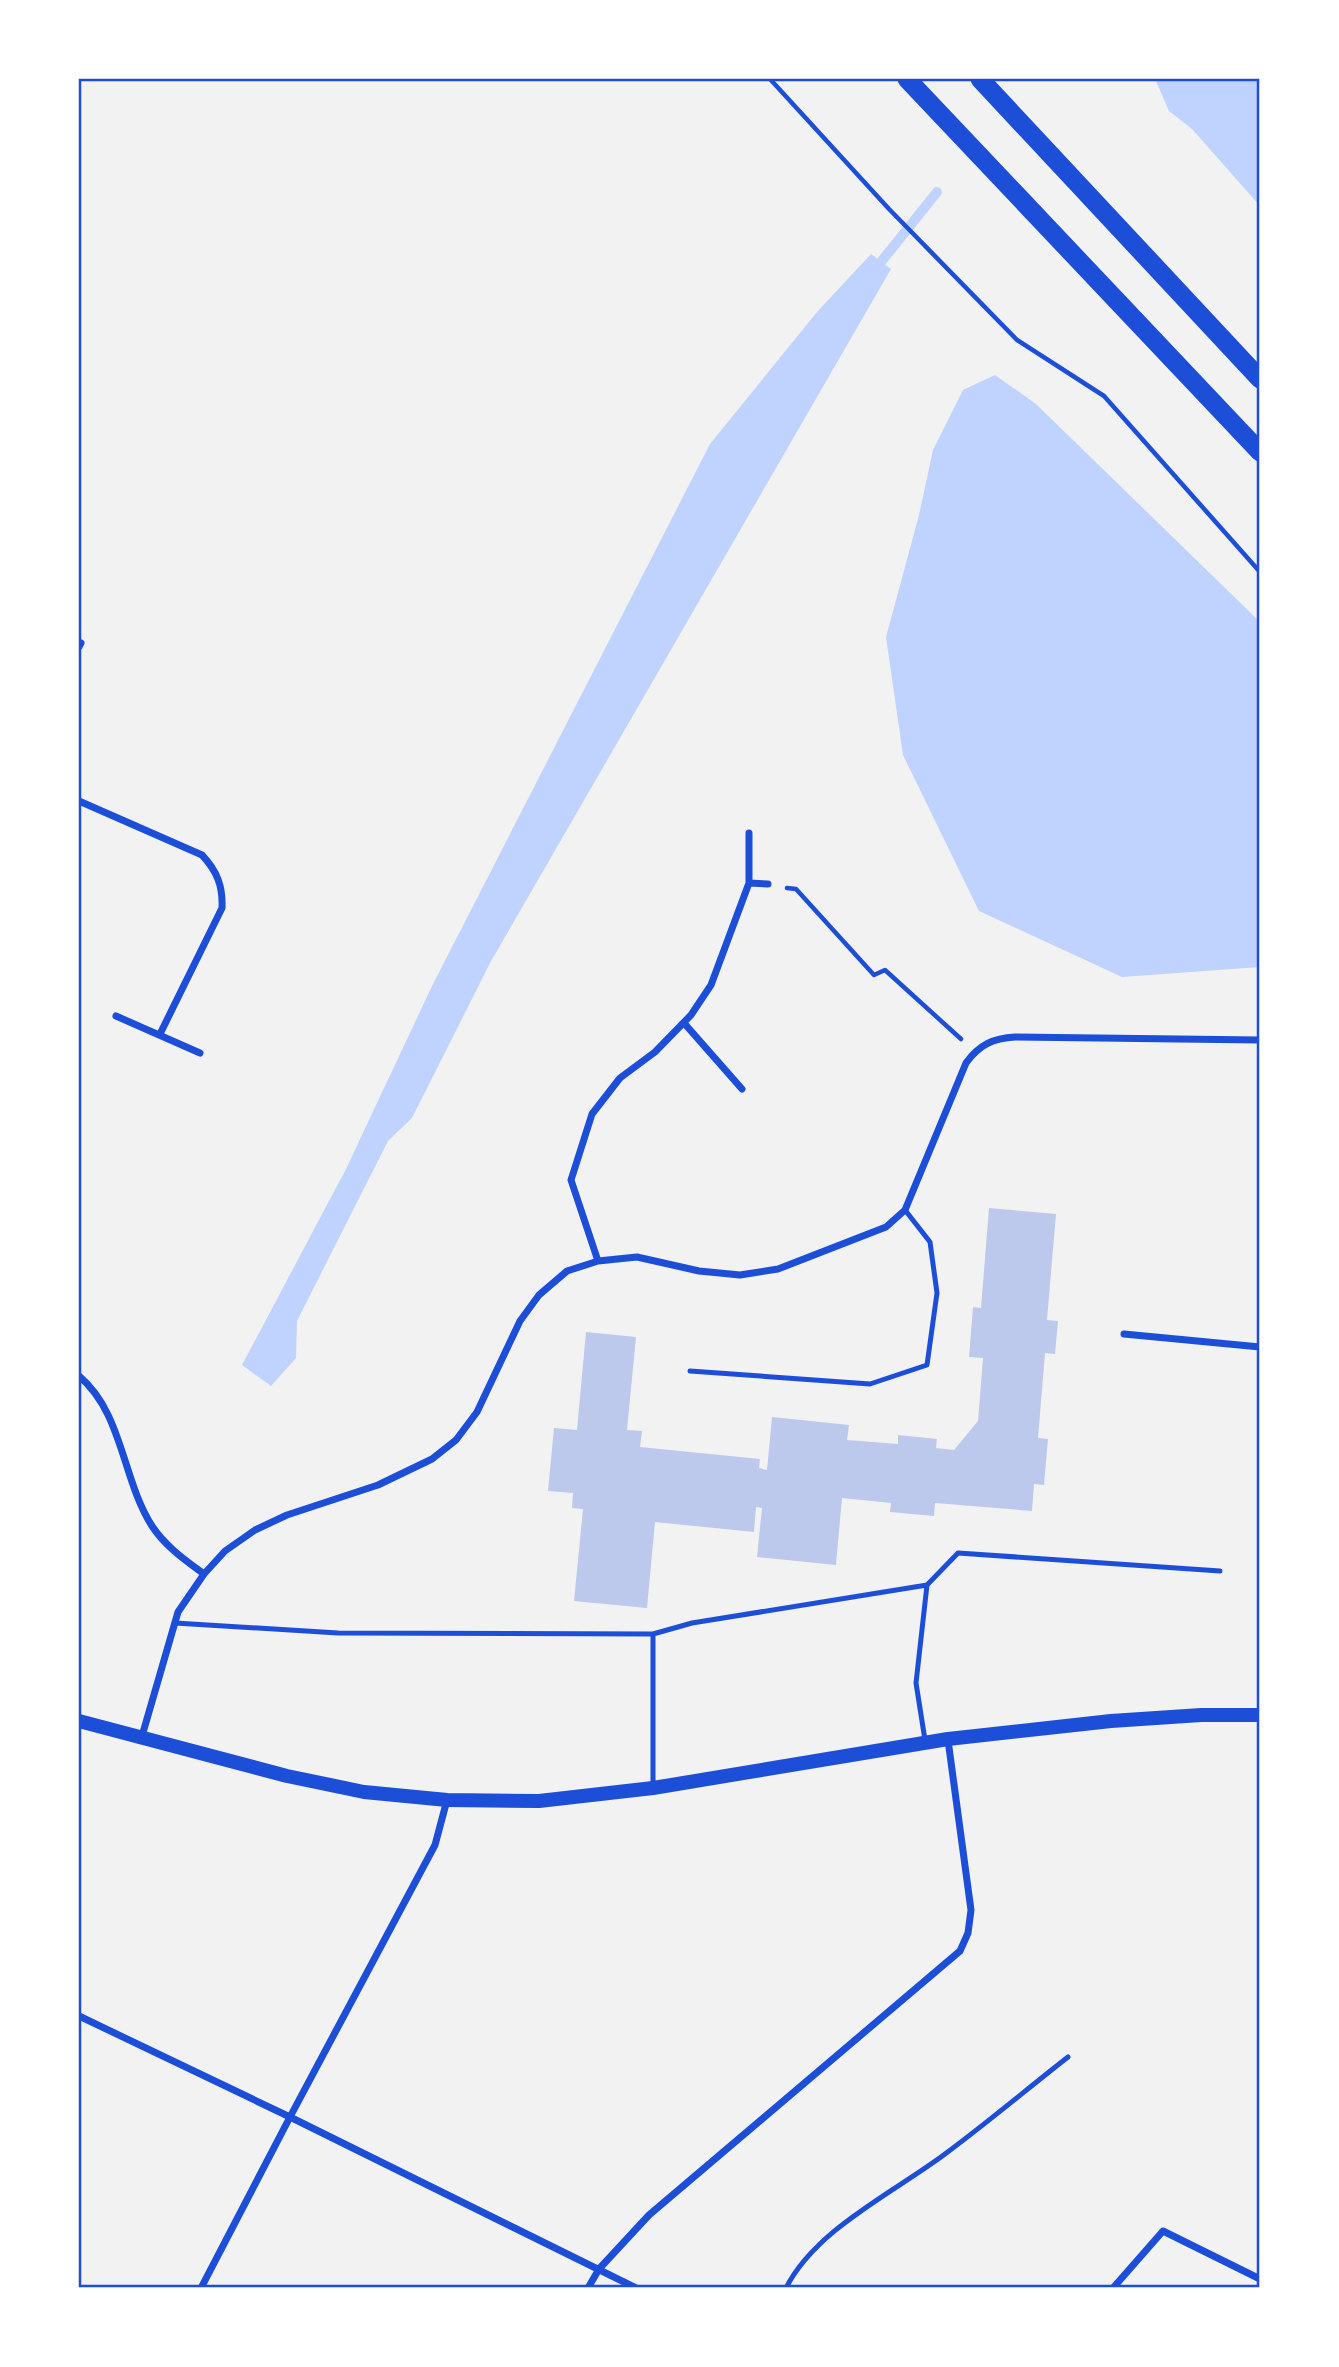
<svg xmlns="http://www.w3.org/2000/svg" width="1339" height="2367" viewBox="0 0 1339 2367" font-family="Arial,sans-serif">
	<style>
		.water { fill: #bfd3fe }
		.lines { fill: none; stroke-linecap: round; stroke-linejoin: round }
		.stream { stroke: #bfd3fe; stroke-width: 10 }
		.building { fill: #bdc9ec }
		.path { stroke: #1d4ed8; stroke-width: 4.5 }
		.service { stroke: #1d4ed8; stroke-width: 5 }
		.minor { stroke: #1d4ed8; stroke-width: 7 }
		.secondary { stroke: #1d4ed8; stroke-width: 14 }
		.trunk { stroke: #1d4ed8; stroke-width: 19 }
		.neatline { fill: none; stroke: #1d4ed8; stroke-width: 2.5 }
	</style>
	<rect width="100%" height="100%" fill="#f2f2f2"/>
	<path class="water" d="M1155 79H1260V206L1192 129 1169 111Z
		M871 254 891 269 490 963 412 1118 388 1141 297 1321 296 1358 271 1386 242 1365 346 1169 432 986 710 444 817 312Z
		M995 375 1036 404 1260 622V967L1122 977 979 911 903 755 886 637 919 515 933 450 963 390Z"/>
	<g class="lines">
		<path class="stream" d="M881 262 937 192"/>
	</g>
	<path class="building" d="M989 1208 1056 1214 1047 1320 1058 1321 1055 1354 1045 1353 1038 1438 1048 1439 1044 1485 1034 1484 1032 1511 935 1503 934 1516 890 1512 891 1503 842 1498 836 1565 757 1557 762 1508 756 1507 754 1532 655 1522 647 1608 574 1601 583 1509 572 1508 573 1493 548 1491 554 1428 577 1430 586 1332 636 1337 627 1430 642 1431 640 1447 760 1459 759 1468 767 1470 772 1417 849 1425 847 1440 898 1444V1435L937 1439 936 1448 954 1450 978 1421 983 1358 969 1357 973 1307 981 1308Z"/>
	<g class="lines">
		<path class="path" d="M770 79 889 209 1017 340 1104 396 1260 572
			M787 888 796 889 874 975 885 970 961 1039"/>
		<path class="service" d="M690 1371 870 1384 927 1365 937 1293 930 1242 905 1210
			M175 1623 338 1633 653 1634 692 1623 927 1585 958 1553 1220 1571
			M925 1740 916 1683 927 1585
			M653 1788V1634
			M786 2288C816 2229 893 2193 945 2154 987 2123 1027 2089 1068 2057"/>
		<path class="minor" d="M79 647 81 643
			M79 801 202 855C217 871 223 886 222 908L160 1034
			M749 883 768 884
			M116 1016 200 1053
			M684 1023 742 1089
			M598 1261 571 1180 592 1114 620 1078 655 1052 691 1015 711 985 749 883V833
			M1124 1334 1260 1347
			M79 1376C123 1413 122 1479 152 1526 165 1546 185 1560 204 1574
			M142 1736 178 1612 204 1574 225 1551 255 1530 287 1515 378 1485 432 1459 456 1440 477 1412 520 1321 539 1295 567 1271 598 1261 637 1257 699 1271 740 1275 778 1269 886 1227 905 1210 966 1063C979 1045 993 1038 1015 1037L1260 1040
			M79 2016 290 2117 636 2288
			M201 2288 290 2117 435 1845 447 1800
			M588 2288 599 2269 649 2215 960 1951 968 1933 971 1910 948 1740
			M1113 2288 1163 2231 1260 2279"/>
		<path class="secondary" d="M79 1721 287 1776 364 1792 447 1800 539 1801 653 1788 948 1739 1111 1721 1201 1715H1260"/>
		<path class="trunk" d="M907 79 1260 452
			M980 79 1260 379"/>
	</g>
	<rect width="1339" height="2367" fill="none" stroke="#ffffff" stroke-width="161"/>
	<rect x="80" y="80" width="1178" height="2206" class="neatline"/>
</svg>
